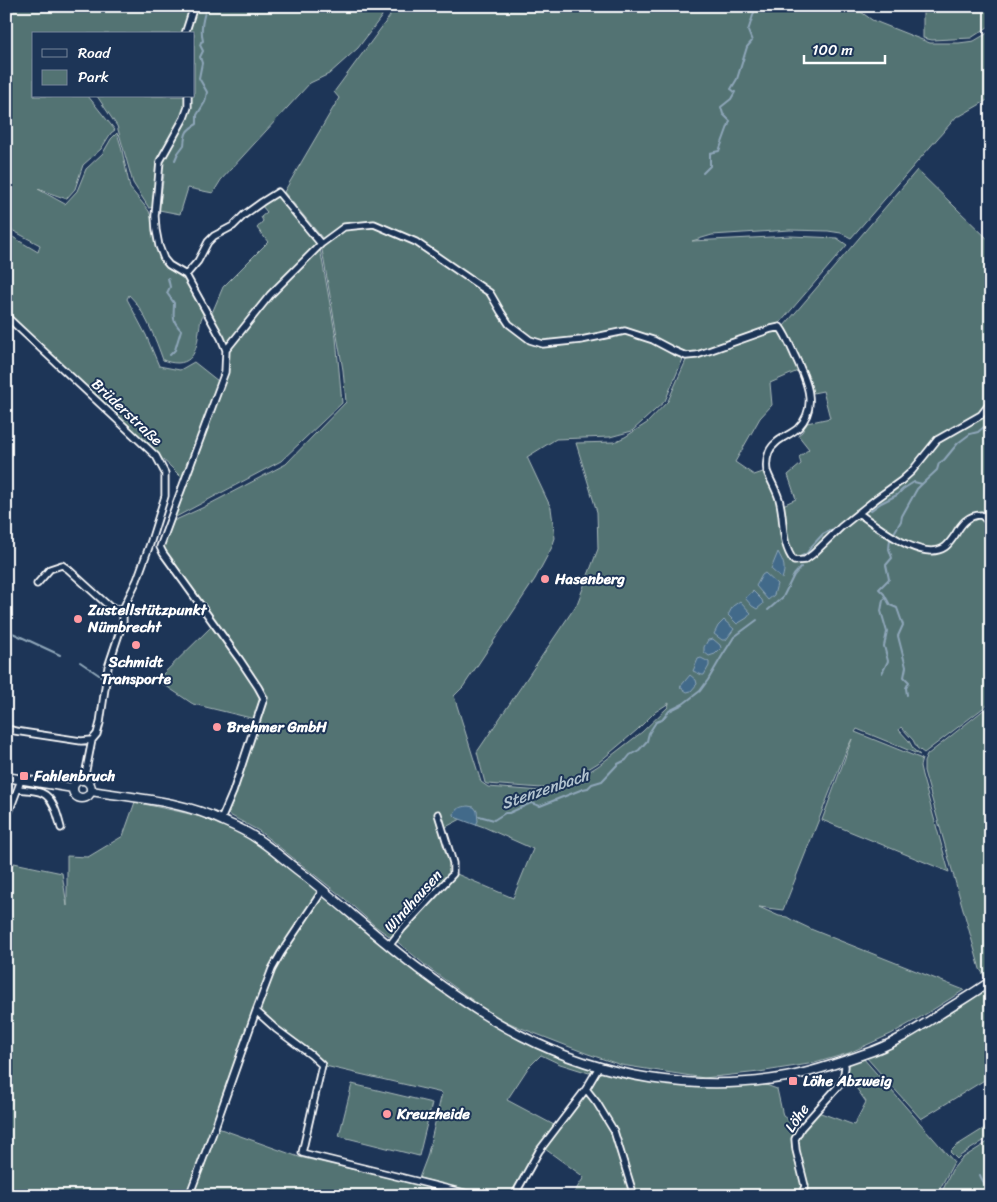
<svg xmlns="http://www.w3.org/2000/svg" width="997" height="1202" viewBox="0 0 997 1202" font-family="Sriracha,sans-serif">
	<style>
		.green { fill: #537373; stroke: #a9b9b9; fill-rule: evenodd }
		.water { fill: #426b8a; stroke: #8ea6b9 }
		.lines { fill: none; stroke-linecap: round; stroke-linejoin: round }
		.stream { stroke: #8ea6b9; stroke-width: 2 }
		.minor-casing { stroke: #fff; stroke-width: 9 }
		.major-casing { stroke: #fff; stroke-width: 11 }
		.minor { stroke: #1d3557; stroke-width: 5.5 }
		.major { stroke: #1d3557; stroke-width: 8 }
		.poi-dot { fill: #ff9aa2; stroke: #1d3557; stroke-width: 2 }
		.labels { text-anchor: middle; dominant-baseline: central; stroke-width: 4; stroke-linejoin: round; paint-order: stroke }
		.street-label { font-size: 15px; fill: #fff; stroke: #1d3557 }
		.poi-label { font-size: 15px; font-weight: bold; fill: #fff; stroke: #1d3557; text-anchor: start }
		.water-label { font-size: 16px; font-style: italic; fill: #b3c4d0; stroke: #1d3557 }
	</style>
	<rect width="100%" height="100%" fill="#1d3557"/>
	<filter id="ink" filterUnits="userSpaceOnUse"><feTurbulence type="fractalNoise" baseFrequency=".02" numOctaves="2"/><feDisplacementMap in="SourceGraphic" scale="10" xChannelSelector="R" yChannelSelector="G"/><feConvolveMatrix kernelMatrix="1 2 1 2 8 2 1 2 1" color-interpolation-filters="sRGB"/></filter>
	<g filter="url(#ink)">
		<path class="green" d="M6 6H380L382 16 358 48 329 74 310 83 221 180 213 193 188 188 180 214 159 210 164 174 155 179V207L149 208 133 183 117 126 97 96H194V34H34V96H88L115 130 111 133 101 149 83 165 75 189 67 198H64L38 189 65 204 77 191 86 169 103 153 111 139 117 133 121 146 130 188 149 211 153 223 156 241 161 262 167 268 177 274 186 281 203 314C202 318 200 321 200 325 197 340 198 362 178 363 172 363 168 362 163 360 156 340 144 309 129 295L127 299 146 335 159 366 180 370 194 362 218 381 182 478 171 467 6 316V233L38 252 40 245 6 227Z
			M387 6H678L685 9 689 6H853L872 20 930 43H959L974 41 991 31V98L960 116H957L851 238 841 233 828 231 790 230 712 235 692 241 791 236 837 238 847 245 780 323 698 351 686 352 665 401 632 431 610 437 556 439 527 457 551 508 555 538 552 547 535 579 463 687 454 696 481 782 488 787 556 792 598 766 642 732 668 707 669 703 655 712 637 730 598 763 555 789 487 784 485 783 477 752 577 604 598 549 597 512 576 443 614 442 625 437 647 423 668 401 687 358 780 329 800 370 770 383 772 405 760 418 735 462 754 475 766 471 778 500 782 532 792 553 786 530 783 505 796 499 788 475 801 464 799 457 809 449 798 435 802 432 807 423 830 418 823 391 813 393 809 378 784 326 917 170 991 242V702L924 753 917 748 913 740 901 727 899 730 909 741 914 750 920 755 857 729 855 732 922 759 920 766 922 775 949 872 822 820 852 739 846 751 783 910 759 907 779 916 787 917 792 920 813 930 964 990 926 1014 891 1034 849 1053 815 1063 759 1072 704 1078 621 1065 588 1054 521 1028 494 1016 430 969 395 940 375 926 345 899 259 831 226 813 255 719 193 704 157 680 212 626 160 547 169 523 202 508 286 464 346 402 343 370 321 244 324 240 284 192 339 98 334 92 390 16ZM461 819 484 827 533 849 513 898 452 872 444 828Z
			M923 6H991V25L971 38 932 40 923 38Z
			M279 193 318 244 227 346 212 313 223 287 268 242 257 228 263 221 261 217 267 212 261 205Z
			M320 248 336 338 342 403 281 461 174 518 228 371V350L272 295Z
			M990 707H991V973L985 977 980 969 924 771V762L927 755 986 708Z
			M135 802C164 809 194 813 221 824 257 839 287 867 317 891L272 969 188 1196H6V889L8 881 6 875 14 863 62 873 67 906V856L88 857 123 836Z
			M324 895 490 1022 529 1044 563 1058 598 1068 589 1073 560 1064 541 1055 528 1068 507 1100 554 1125 521 1177 513 1196H490L419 1178 427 1157 442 1093 325 1066 312 1051 276 1025 259 1010 275 969Z
			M981 992 988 993 991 998V1076L921 1119 866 1057Z
			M863 1058 954 1162 936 1196H837V1195L805 1191C803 1180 795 1149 797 1140 800 1130 812 1120 818 1112L854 1125 866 1102 850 1079 845 1077 850 1063Z
			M600 1071 667 1084 711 1086 766 1085 777 1089 783 1116 798 1127C795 1132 792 1136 792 1142 791 1160 807 1178 799 1196H637L616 1129 590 1090Z
			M352 1084 432 1103 419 1156 339 1136Z
			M586 1094 596 1107 611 1132 632 1196H572L584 1177 545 1149Z
			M991 1124V1136L960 1156 957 1159 950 1152 956 1146Z
			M218 1128 299 1157 467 1196H191Z
			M991 1140V1196H940L952 1170 961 1159Z"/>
		<path class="water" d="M778 552C784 563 786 567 782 579L771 569Z
			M765 573 777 584 774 595 768 600 756 586 762 575Z
			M753 591 762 600 763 604 757 609 752 606 745 598Z
			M740 601 751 613 747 618 737 624 728 615 733 606Z
			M724 620 734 629 726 640H722L714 634 718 626Z
			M713 639 720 645 721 648 715 654 709 656 704 652V647L708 640Z
			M701 658 709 662V666L704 675H702L693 671 698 659Z
			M690 675 696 680 697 684 691 691 687 692 680 687Z
			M468 806 474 807 477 811 478 821 476 825 457 818 454 815C454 808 462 807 468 806Z"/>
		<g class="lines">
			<path class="stream" d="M175 160 178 153 184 145C185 133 186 130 197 124V115L205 102 207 92 199 78 202 63 200 57 203 51 200 45 201 42 203 41C200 29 203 18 207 6
				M703 173 710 166V153L719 151 730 121 723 114 721 107 731 99 735 92 731 89 737 79 747 47 752 41 748 31 756 6
				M168 278 170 287 167 293 174 303C174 316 171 320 181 330L175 350 170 355
				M870 511 881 503 897 495 903 489 914 482 922 484 937 470 939 463 944 460 958 443 970 434 978 432 991 421
				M894 533 901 521 902 516 917 489 922 484
				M890 539 889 549 892 558 886 565 889 579 879 589 884 594 890 605 897 608 903 625 898 636 906 667 904 677 909 682 906 688 907 695
				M798 558 807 553 811 547 823 534 835 528 858 509
				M768 610 783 597 794 575 801 567
				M6 630 60 655
				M80 662 99 675 102 677
				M882 673 888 661 884 646 887 632 881 611 883 600 886 598
				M113 679 121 680
				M479 816 494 820 505 813H509L531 803 540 806 583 789 588 788 592 784 602 781 618 764 626 760 630 755 639 750 647 741 649 733 656 722 662 720 669 711 683 704 700 691 708 680 722 656 734 637 757 620
				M980 1175C982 1181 987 1187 991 1193"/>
			<g class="minor-casing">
				<path id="minor" d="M185 34 194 6
					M188 96V107L184 118 160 161 155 216 156 230 159 246 164 259 169 265 186 275 221 338 226 350 225 372 160 547 163 553 240 660 258 687 264 698 233 792 221 820
					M186 275 198 261 208 242 214 236 233 226 244 215 262 202 278 192 321 244
					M6 316 156 456 165 473V496L150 544 137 580 123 609
					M226 350 270 295 321 244 344 227 374 224 416 242 490 293 501 312 509 324 530 340 543 344 581 340 625 331 653 340 672 350 686 356 697 355 771 329 780 327C786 335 790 345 794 354 805 377 820 406 798 428 789 436 774 440 769 452 767 457 766 465 767 471 770 480 776 489 779 499 785 519 780 543 794 561L805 560 813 554 841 527 876 499 901 481 912 471 937 440 981 415 991 402
					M858 513C878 526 921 563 945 547 949 544 952 539 955 535 961 524 968 515 981 515L991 524
					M6 728 15 731 81 741 92 740 97 734 100 723 108 667 123 622V609L111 608 68 569 62 565 50 569 37 584
					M84 780 92 740
					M18 789C25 790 36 790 42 793 54 798 58 817 61 828
					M6 820 21 780
					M323 890 281 953 272 969 256 1011 276 1029 311 1055 322 1065 302 1153 477 1196
					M389 946 402 929 453 874V863L438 814
					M586 1089 597 1103 614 1131 634 1196
					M189 1196 214 1130 256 1011
					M514 1196 539 1151 586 1089 599 1067
					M801 1196 805 1186 796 1150 795 1139 801 1128 843 1081 845 1067 844 1061"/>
			</g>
			<g class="major-casing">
				<path id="major" d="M6 777 73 788
					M73 789a9 9 0 1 1 18 0a9 9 0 1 1-18 0Z
					M91 791C135 798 183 801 223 821 235 826 248 832 259 840 274 850 288 863 303 874 342 905 380 940 420 970 452 994 486 1018 522 1036 603 1078 697 1093 786 1077 813 1072 839 1063 864 1054 890 1046 917 1029 940 1014 957 1003 974 993 991 981"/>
			</g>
			<use href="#minor" class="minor"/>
			<use href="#major" class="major"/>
		</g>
	</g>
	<g class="poi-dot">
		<circle cx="545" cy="579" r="5"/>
		<circle cx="78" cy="619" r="5"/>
		<circle cx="136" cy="645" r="5"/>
		<circle cx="217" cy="727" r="5"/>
		<rect x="19" y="771" width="10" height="10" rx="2.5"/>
		<rect x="788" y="1076" width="10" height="10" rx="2.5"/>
		<circle cx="387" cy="1114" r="5"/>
	</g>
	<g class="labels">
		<g class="street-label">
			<text transform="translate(127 412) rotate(43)">Brüderstraße</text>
			<text transform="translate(413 901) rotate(-48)">Windhausen</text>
			<text transform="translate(797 1118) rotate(-55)">Löhe</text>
		</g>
		<g class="poi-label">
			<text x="555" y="579">Hasenberg</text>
			<text x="88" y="610">Zustellstützpunkt<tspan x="88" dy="17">Nümbrecht</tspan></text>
			<text x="136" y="662" text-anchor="middle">Schmidt<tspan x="136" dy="17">Transporte</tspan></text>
			<text x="227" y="727">Brehmer GmbH</text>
			<text x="34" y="776">Fahlenbruch</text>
			<text x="803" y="1081">Löhe Abzweig</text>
			<text x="397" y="1114">Kreuzheide</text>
		</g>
		<g class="water-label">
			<text transform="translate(545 789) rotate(-19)">Stenzenbach</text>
		</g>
	</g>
	<rect width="997" height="1202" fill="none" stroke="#1d3557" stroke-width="25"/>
	<rect x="12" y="12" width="972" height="1177" fill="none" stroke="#fff" stroke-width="2" filter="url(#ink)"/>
	<rect x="32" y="32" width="162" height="65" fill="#1d3557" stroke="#77869a"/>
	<rect x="42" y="49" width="25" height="8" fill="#1d3557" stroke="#77869a"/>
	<text x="78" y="58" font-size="15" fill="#ffffff">Road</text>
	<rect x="42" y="70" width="25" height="15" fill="#537373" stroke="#77869a"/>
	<text x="78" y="82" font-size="15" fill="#ffffff">Park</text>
	<path d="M804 55v8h81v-8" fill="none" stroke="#ffffff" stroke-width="2.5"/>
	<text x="812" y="55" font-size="15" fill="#ffffff" stroke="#1d3557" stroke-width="4" paint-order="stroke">100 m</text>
</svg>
